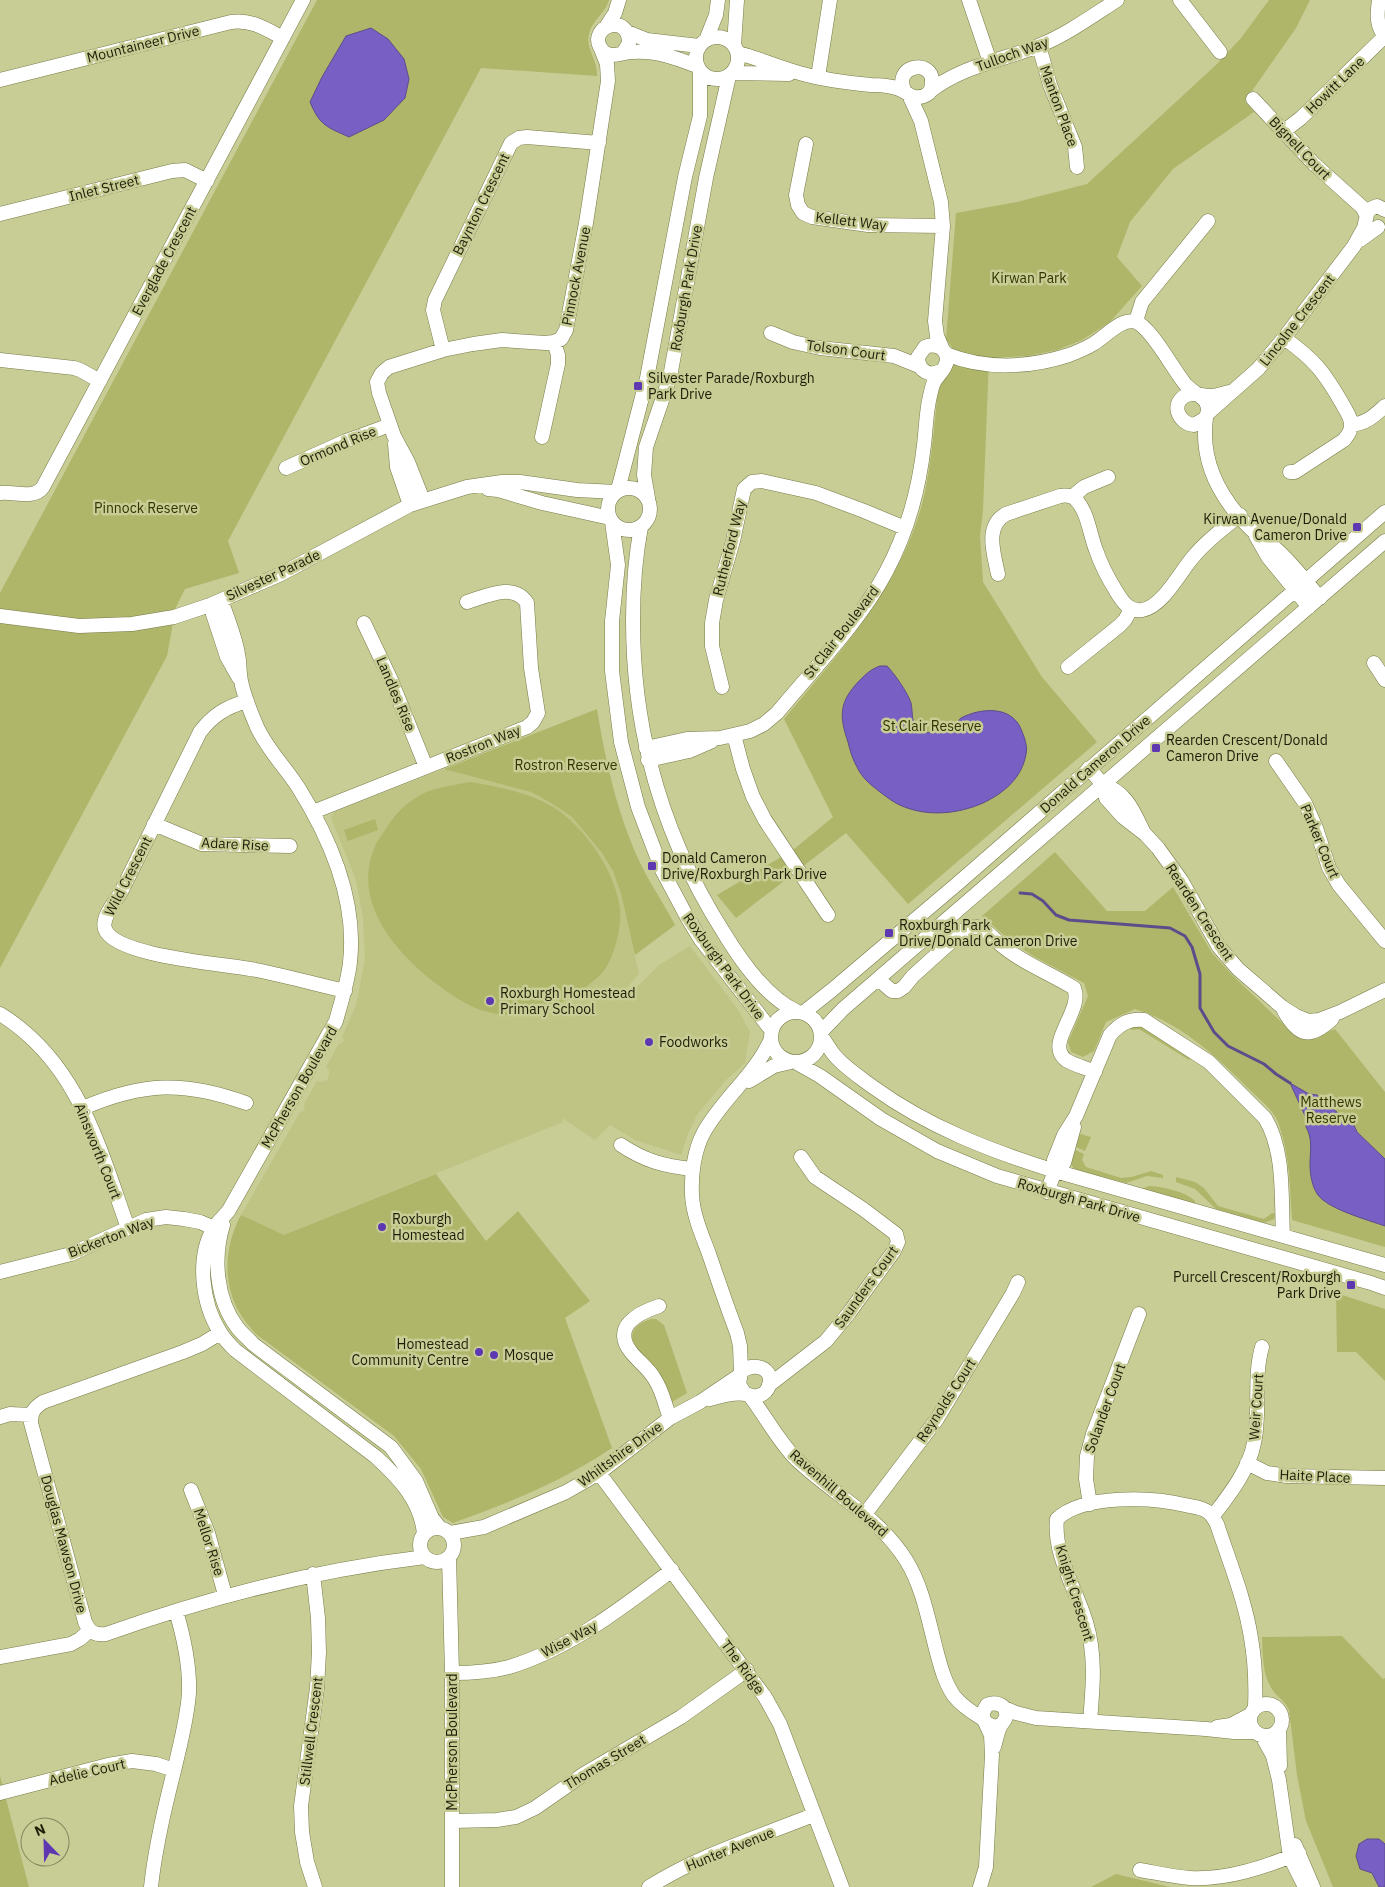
<svg xmlns="http://www.w3.org/2000/svg" width="1385" height="1887" viewBox="0 0 1385 1887" font-family="'IBM Plex Sans',sans-serif">
	<style>
		.built { fill: #bfc485 }
		.green { fill: #afb569 }
		.water { fill: #785fc4; stroke: #5d4c8c }
		.lines { fill: none; stroke-linecap: round; stroke-linejoin: round }
		.stream { stroke: #5d4c8c; stroke-width: 3 }
		.minor-casing { stroke: #777b47; stroke-width: 15 }
		.minor { stroke: #fff; stroke-width: 14 }
		.poi-dot { fill: #5d38b0; stroke: #c8cd95; stroke-width: 2 }
		.labels { text-anchor: middle; dominant-baseline: central; stroke-width: 5; stroke-linejoin: round; paint-order: stroke }
		.street-label { font-size: 14px; fill: #1d1e08; stroke: #c8cd95 }
		.park-label { font-size: 14px; fill: #343500; stroke: #c8cd95 }
		.poi-label { font-size: 14px; fill: #1d1e08; stroke: #c8cd95; text-anchor: start }
	</style>
	<rect width="100%" height="100%" fill="#c8cd95"/>
	<path class="built" d="M444 769 531 792 551 803 572 817 602 853 613 871 621 894 639 974 623 992 624 994 627 997 659 965 690 946 739 1011 750 1032 745 1063 725 1081 697 1115 688 1134 681 1155 635 1140 610 1125 595 1140 562 1118 563 1122 284 1235 241 1215 300 1112 303 1111 305 1107 304 1104 317 1081 322 1082 327 1080 329 1075V1070L326 1067 338 1045 344 1041 342 1037 356 1005 365 959 363 918 356 880 331 818 334 812Z"/>
	<path class="green" d="M317 0H609C605 14 592 20 589 34 585 48 598 60 597 76L481 68 228 541 239 573 185 589 176 607 167 656 0 968V593Z
		M1269 0H1310L1296 28 1245 101 1254 112 1173 169 1130 222 1117 257 1142 286 1110 322 1082 340 1057 350 1028 356 989 358 983 510 980 536 983 582 1042 677 1097 742 908 904 846 833 736 918 717 895 793 850 833 817 784 719C841 651 906 581 925 492 935 442 937 391 942 341L953 349 946 339 956 213 1017 202 1087 184 1217 64 1241 38Z
		M597 709C605 759 616 808 636 854 647 879 663 902 675 925L635 955 621 894 613 871 602 853 572 817 551 803 531 792 444 769Z
		M470 782C499 787 528 792 553 807 584 826 616 872 620 909 622 926 614 960 602 973 599 977 594 980 591 983 566 1005 526 1020 492 1013 468 1008 450 994 430 979 391 947 352 899 375 846 377 841 382 835 385 830 395 814 405 803 422 794 437 787 455 785 470 782Z
		M375 819 378 830 348 841 344 830Z
		M1055 852 1107 911H1145L1173 887 1212 953 1232 975 1294 1034 1314 1037 1335 1029 1385 1092V1247L1292 1220C1290 1188 1290 1156 1279 1125 1275 1111 1260 1100 1250 1090 1217 1057 1181 1023 1135 1009L1106 1022 1094 1051 1083 1057 1071 1052 1068 1042 1088 996 1084 983 1033 956 1007 938 982 916Z
		M1140 1025 1193 1056 1189 1060 1139 1029 1131 1030 1130 1026Z
		M1077 1133 1091 1137 1085 1151 1074 1146Z
		M1073 1149 1084 1154 1082 1160 1086 1167 1121 1178 1131 1177 1151 1171 1163 1175V1178L1147 1176 1126 1183 1077 1170C1068 1165 1071 1159 1073 1149Z
		M436 1174 486 1241 518 1211 590 1301 565 1318 612 1448C559 1483 511 1502 453 1523L443 1517 421 1469 394 1436 256 1334C251 1328 245 1322 241 1315 222 1285 224 1246 241 1215L284 1235Z
		M1176 1177 1195 1182 1204 1188 1218 1206 1264 1219 1272 1213 1276 1214 1274 1219 1264 1223 1216 1209 1195 1189 1176 1182Z
		M1149 1186C1164 1187 1184 1191 1195 1201V1204L1141 1189Z
		M1336 1293 1385 1309V1381L1356 1352H1337Z
		M651 1319H656L664 1325 687 1393 672 1402C662 1389 632 1354 632 1340 631 1328 641 1322 651 1319Z
		M1342 1636 1383 1679 1385 1678V1887H1333L1306 1821 1297 1775 1289 1710C1285 1701 1280 1699 1274 1692 1262 1677 1263 1655 1262 1637Z
		M0 1776 29 1887H0Z
		M1116 1874 1170 1887H1091Z"/>
	<path class="water" d="M371 28 388 39 404 59 409 79 405 98 384 120 349 137C327 127 320 126 310 102L322 77 346 36Z
		M880 666H887C894 673 908 693 911 703 914 719 909 722 925 733 934 732 945 731 954 726 957 724 958 720 961 718 980 708 1011 705 1021 729 1024 736 1028 746 1026 754 1022 778 1004 793 983 803 958 814 928 817 902 806 894 803 887 797 880 792 871 785 862 778 857 767 853 760 850 751 848 742 839 716 839 702 859 681 866 674 871 669 880 666Z
		M1290 1083 1309 1094 1317 1095 1338 1113 1353 1123 1357 1132 1385 1159V1226C1368 1220 1328 1209 1318 1195 1312 1187 1310 1174 1310 1165 1310 1151 1313 1139 1306 1127L1307 1120Z
		M1367 1839H1379L1385 1844V1887H1379L1372 1873 1360 1869 1356 1856 1359 1844Z"/>
	<g class="lines">
		<path class="stream" d="M1020 893 1032 894 1043 901 1056 915 1069 920 1170 928 1185 936 1192 947 1200 974V1008L1214 1032 1228 1046 1264 1064 1276 1074 1290 1083"/>
		<g class="minor-casing">
			<path id="minor" d="M969 0 990 62
				M1180 0 1220 52
				M1379 0C1377 14 1376 25 1385 37
				M606 27 615 13 619 0
				M627 32 647 40 699 46
				M696 58a21 21 0 1 1 42 0a21 21 0 1 1-42 0Z
				M706 40 716 15 718 0
				M734 45 737 0
				M1039 46 1050 85 1075 147 1077 167
				M623 53 629 43C629 12 589 26 600 47 603 52 608 55 613 55 619 55 626 52 632 52 655 50 676 58 697 66
				M738 53C760 59 781 68 803 74 825 80 849 83 871 85 882 85 896 86 905 92 908 94 910 96 915 97 920 98 925 96 929 93 931 90 932 86 932 82 933 58 891 65 905 92
				M732 73 789 74
				M818 77 830 0
				M0 80 231 22C251 19 266 29 283 38
				M929 92C961 66 1001 61 1038 46 1066 35 1092 16 1117 0
				M909 95 921 121 941 202 943 226 935 321 937 336 943 350
				M1253 99 1314 164 1362 207 1366 214
				M1284 131 1301 118 1385 36
				M806 144 796 195 798 205 803 213 812 217 868 225 943 226
				M0 214 172 171 185 170 207 181
				M1360 240 1378 227
				M1136 321 1142 302 1208 221
				M771 333 793 342 820 348 894 356 919 366
				M1284 338C1315 360 1324 372 1343 405 1346 411 1352 419 1351 426 1351 432 1347 436 1344 440L1295 472H1290
				M443 350 433 310 435 300 511 143 519 138 527 137 599 143
				M946 354C985 370 1029 368 1069 355 1077 352 1086 348 1093 344 1105 337 1122 317 1136 322 1151 327 1174 371 1186 385 1189 388 1193 391 1197 394
				M0 360 74 368 80 370 100 381
				M1200 396C1208 402 1210 409 1206 418L1194 425C1179 424 1169 403 1187 395 1194 392 1202 396 1210 396 1217 396 1223 393 1230 392
				M1207 414 1258 369 1284 338 1354 246 1364 228 1368 210 1377 206 1385 210
				M1206 418C1200 462 1221 500 1252 530 1260 537 1269 542 1276 549 1292 563 1306 582 1320 598
				M1351 425C1367 423 1374 416 1385 406
				M542 437 558 364V355L554 342
				M395 444 397 467 410 505
				M286 468 346 441 390 425
				M608 509a21 21 0 1 1 42 0a21 21 0 1 1-42 0Z
				M488 489 498 490 542 503 610 518
				M618 490 647 378 685 177 700 116V72
				M0 493C14 491 34 500 43 487L303 0
				M1072 497 1084 487 1108 477
				M648 498 644 475 646 447 670 377 706 178 729 76
				M423 500 408 462 394 436 379 393 377 382 382 373 389 367 443 350 473 344 502 340 545 343 554 342 561 339 566 330 586 223 608 81 607 64 601 49
				M612 522 618 565 612 621V671L621 742 638 807 662 870 687 917 701 940 772 1031
				M641 527C635 558 633 589 633 621 633 733 664 839 724 933 741 961 768 999 798 1012
				M1256 536 1268 557 1309 607
				M998 574C994 554 984 526 1006 514L1060 496C1066 495 1073 495 1077 501 1088 513 1090 535 1096 550 1101 565 1108 578 1116 591 1122 601 1129 612 1142 610 1163 607 1181 570 1194 556 1207 540 1224 528 1240 515
				M221 600C227 617 235 636 238 654 240 663 239 672 241 681 244 696 251 713 257 727 267 749 285 767 298 787 330 838 357 900 350 962 348 982 341 1002 336 1021L229 1210C225 1216 218 1221 214 1228 196 1257 202 1304 220 1332 224 1339 230 1345 235 1350L376 1457C399 1478 421 1501 424 1534
				M210 605 227 657 239 678
				M0 616 79 626 132 624 174 617 210 605 281 574 410 505 467 487 502 482H520L577 490 616 492
				M364 623 391 680 426 767
				M1374 663 1385 680
				M1068 667 1119 626 1125 620 1131 609
				M722 687 712 646V623L716 600 733 541 744 489 752 482 762 481 816 493 864 511 905 528
				M247 701C226 707 213 715 200 732L121 892C115 902 101 918 105 929 115 957 228 964 256 970 286 976 315 984 345 991
				M734 735 743 769 753 797 765 820 828 915
				M646 748 687 739 720 738 750 731 764 724 777 713C814 668 859 623 886 572 907 533 919 489 924 445 926 429 926 412 930 396 931 392 932 386 934 382 938 375 947 368 947 359 946 347 934 343 925 347L918 357C918 367 923 372 932 374L941 371
				M648 760 689 751 712 741
				M1276 761 1305 803 1316 828 1329 868 1339 885 1385 941
				M1089 768 1103 785 1106 798 1123 817 1145 834 1158 848 1181 880 1219 947 1238 969 1282 1007 1296 1016 1308 1021 1319 1020 1340 1012 1385 990
				M1103 785C1125 790 1134 812 1143 831
				M313 812 527 727 533 722 538 713 531 668 527 603C514 582 486 596 467 602
				M154 824 202 844 290 846
				M878 979 892 991H898L904 987 913 976 964 930C969 928 972 926 978 927 987 930 993 938 1000 944 1022 963 1050 973 1074 988 1084 1011 1044 1043 1066 1060 1074 1065 1086 1068 1095 1072
				M1284 1011C1299 1036 1309 1040 1332 1019
				M771 1037a25 25 0 1 1 50 0a25 25 0 1 1-50 0Z
				M803 1013 832 990 957 884 1385 512
				M0 1014C78 1062 99 1147 128 1228
				M821 1032 843 1009 1385 541
				M822 1037C827 1044 831 1052 837 1058 847 1069 861 1078 873 1087 928 1127 991 1151 1055 1171L1385 1265
				M795 1062 820 1076 881 1119 937 1151 997 1176 1371 1283 1385 1288
				M749 1081 774 1066 791 1062
				M83 1108C143 1082 185 1081 246 1103
				M621 1145C645 1161 664 1166 692 1169
				M1055 1171 1054 1160 1064 1135 1076 1116 1110 1035C1120 1024 1129 1018 1144 1020L1209 1062 1265 1118C1285 1151 1281 1197 1283 1235
				M1047 1192 1055 1171 1064 1163 1074 1127
				M223 1225C213 1258 216 1299 237 1327 241 1333 248 1338 253 1344L391 1447 416 1481 432 1518 440 1528
				M0 1272 71 1254 146 1220 166 1217 184 1219 200 1222 221 1231
				M659 1306C638 1313 611 1327 631 1352 638 1361 648 1368 654 1378 662 1389 665 1405 670 1418
				M220 1333 202 1344 183 1352 43 1402C34 1408 31 1412 31 1423L85 1622C90 1633 95 1635 106 1634 210 1597 315 1570 425 1557
				M741 1372 740 1346 737 1333C727 1307 718 1280 709 1254 702 1235 693 1215 692 1195 691 1175 694 1150 704 1132 723 1098 755 1075 771 1039
				M769 1385 826 1341 849 1313 894 1251 898 1242 896 1234 863 1209 815 1177 801 1157
				M750 1396C766 1417 778 1441 797 1460 834 1495 878 1516 906 1560 923 1587 929 1623 937 1653 941 1668 945 1683 954 1696 961 1705 973 1713 983 1719
				M710 1399C720 1396 735 1392 746 1394 750 1395 752 1397 757 1396 763 1395 767 1391 769 1386 775 1368 753 1361 741 1372L739 1384 745 1394
				M0 1417 10 1414 31 1415
				M1247 1463 1267 1473 1287 1476 1385 1478
				M599 1473 765 1697 780 1724 842 1887
				M191 1490 208 1533 225 1595
				M1090 1504 1086 1479 1087 1456 1093 1434 1139 1314
				M865 1514 937 1419 1013 1293 1018 1282
				M1213 1516C1229 1495 1249 1470 1254 1443 1261 1411 1253 1378 1262 1347
				M420 1545a17 17 0 1 1 34 0a17 17 0 1 1-34 0Z
				M450 1533 484 1527 566 1492 599 1473 670 1418 700 1402 740 1375
				M449 1557 452 1673V1887
				M313 1574 318 1618 319 1652 317 1688 301 1806 302 1832 307 1862 315 1887
				M0 1657 71 1644 80 1639 89 1631
				M452 1673C471 1673 490 1672 509 1667 569 1649 622 1608 672 1570
				M1250 1720a16 16 0 1 1 32 0a16 16 0 1 1-32 0Z
				M1004 1708 1016 1713 1036 1718 1206 1729 1234 1732H1254
				M1090 1721C1093 1687 1096 1655 1086 1622 1076 1589 1053 1554 1057 1519 1083 1494 1153 1497 1185 1505 1193 1507 1202 1507 1208 1512 1212 1515 1214 1519 1217 1524 1229 1561 1245 1599 1251 1638 1255 1661 1256 1684 1255 1707
				M1217 1727 1231 1725 1250 1715
				M1279 1729 1280 1766
				M1262 1736 1273 1756 1279 1780 1290 1857 1305 1887
				M994 1747C996 1741 997 1733 1000 1727 1001 1724 1005 1721 1006 1717 1008 1705 996 1701 987 1705L982 1714 985 1722 994 1727 1001 1725
				M0 1793 108 1765 132 1761 156 1764 174 1770
				M453 1821 497 1820 516 1817 535 1808 584 1774 681 1717 747 1670
				M1295 1845 1313 1887
				M1140 1870C1157 1873 1174 1877 1190 1878 1227 1880 1265 1867 1299 1853
				M151 1887C155 1848 164 1810 174 1771 180 1745 187 1720 189 1693 190 1665 184 1638 176 1611
				M649 1887C699 1855 759 1837 813 1815
				M980 1887 986 1867 992 1755 991 1735 985 1722"/>
		</g>
		<use href="#minor" class="minor"/>
	</g>
	<g class="poi-dot">
		<rect x="633" y="381" width="10" height="10" rx="2.5"/>
		<rect x="1352" y="522" width="10" height="10" rx="2.5"/>
		<rect x="1151" y="743" width="10" height="10" rx="2.5"/>
		<rect x="647" y="861" width="10" height="10" rx="2.5"/>
		<rect x="884" y="928" width="10" height="10" rx="2.5"/>
		<circle cx="490" cy="1001" r="5"/>
		<circle cx="649" cy="1042" r="5"/>
		<circle cx="382" cy="1227" r="5"/>
		<rect x="1346" y="1280" width="10" height="10" rx="2.5"/>
		<circle cx="479" cy="1352" r="5"/>
		<circle cx="494" cy="1355" r="5"/>
	</g>
	<g class="labels">
		<g class="street-label">
			<text transform="translate(143 44) rotate(-14)">Mountaineer Drive</text>
			<text transform="translate(1012 54) rotate(-20)">Tulloch Way</text>
			<text transform="translate(1335 85) rotate(-44)">Howitt Lane</text>
			<text transform="translate(1059 106) rotate(70)">Manton Place</text>
			<text transform="translate(1300 148) rotate(46)">Bignell Court</text>
			<text transform="translate(104 188) rotate(-14)">Inlet Street</text>
			<text transform="translate(481 204) rotate(-64)">Baynton Crescent</text>
			<text transform="translate(851 221) rotate(7)">Kellett Way</text>
			<text transform="translate(164 261) rotate(-62)">Everglade Crescent</text>
			<text transform="translate(576 276) rotate(-79)">Pinnock Avenue</text>
			<text transform="translate(686 288) rotate(-80)">Roxburgh Park Drive</text>
			<text transform="translate(1297 320) rotate(-52)">Lincolne Crescent</text>
			<text transform="translate(846 350) rotate(8)">Tolson Court</text>
			<text transform="translate(338 446) rotate(-23)">Ormond Rise</text>
			<text transform="translate(729 548) rotate(-76)">Rutherford Way</text>
			<text transform="translate(273 575) rotate(-25)">Silvester Parade</text>
			<text transform="translate(841 632) rotate(-52)">St Clair Boulevard</text>
			<text transform="translate(396 694) rotate(67)">Landles Rise</text>
			<text transform="translate(483 744) rotate(-22)">Rostron Way</text>
			<text transform="translate(1095 764) rotate(-41)">Donald Cameron Drive</text>
			<text transform="translate(1320 841) rotate(67)">Parker Court</text>
			<text transform="translate(235 844) rotate(3)">Adare Rise</text>
			<text transform="translate(128 876) rotate(-63)">Wild Crescent</text>
			<text transform="translate(1200 912) rotate(57)">Rearden Crescent</text>
			<text transform="translate(724 966) rotate(54)">Roxburgh Park Drive</text>
			<text transform="translate(299 1087) rotate(-60)">McPherson Boulevard</text>
			<text transform="translate(98 1151) rotate(68)">Ainsworth Court</text>
			<text transform="translate(1079 1200) rotate(16)">Roxburgh Park Drive</text>
			<text transform="translate(111 1237) rotate(-21)">Bickerton Way</text>
			<text transform="translate(866 1287) rotate(-54)">Saunders Court</text>
			<text transform="translate(946 1400) rotate(-57)">Reynolds Court</text>
			<text transform="translate(1256 1407) rotate(-86)">Weir Court</text>
			<text transform="translate(1105 1408) rotate(-70)">Solander Court</text>
			<text transform="translate(620 1454) rotate(-36)">Whiltshire Drive</text>
			<text transform="translate(1315 1476) rotate(3)">Haite Place</text>
			<text transform="translate(839 1493) rotate(41)">Ravenhill Boulevard</text>
			<text transform="translate(209 1542) rotate(72)">Mellor Rise</text>
			<text transform="translate(64 1544) rotate(75)">Douglas Mawson Drive</text>
			<text transform="translate(1075 1593) rotate(73)">Knight Crescent</text>
			<text transform="translate(569 1639) rotate(-28)">Wise Way</text>
			<text transform="translate(743 1667) rotate(54)">The Ridge</text>
			<text transform="translate(311 1731) rotate(-83)">Stillwell Crescent</text>
			<text transform="translate(452 1742) rotate(-90)">McPherson Boulevard</text>
			<text transform="translate(605 1762) rotate(-31)">Thomas Street</text>
			<text transform="translate(87 1772) rotate(-13)">Adelie Court</text>
			<text transform="translate(730 1849) rotate(-22)">Hunter Avenue</text>
		</g>
		<g class="park-label">
			<text x="1029" y="278">Kirwan Park</text>
			<text x="146" y="508">Pinnock Reserve</text>
			<text x="932" y="726">St Clair Reserve</text>
			<text x="566" y="765">Rostron Reserve</text>
			<text x="1331" y="1102">Matthews<tspan x="1331" dy="16">Reserve</tspan></text>
		</g>
		<g class="poi-label">
			<text x="648" y="378">Silvester Parade/Roxburgh<tspan x="648" dy="16">Park Drive</tspan></text>
			<text x="1347" y="519" text-anchor="end">Kirwan Avenue/Donald<tspan x="1347" dy="16">Cameron Drive</tspan></text>
			<text x="1166" y="740">Rearden Crescent/Donald<tspan x="1166" dy="16">Cameron Drive</tspan></text>
			<text x="662" y="858">Donald Cameron<tspan x="662" dy="16">Drive/Roxburgh Park Drive</tspan></text>
			<text x="899" y="925">Roxburgh Park<tspan x="899" dy="16">Drive/Donald Cameron Drive</tspan></text>
			<text x="500" y="993">Roxburgh Homestead<tspan x="500" dy="16">Primary School</tspan></text>
			<text x="659" y="1042">Foodworks</text>
			<text x="392" y="1219">Roxburgh<tspan x="392" dy="16">Homestead</tspan></text>
			<text x="1341" y="1277" text-anchor="end">Purcell Crescent/Roxburgh<tspan x="1341" dy="16">Park Drive</tspan></text>
			<text x="469" y="1344" text-anchor="end">Homestead<tspan x="469" dy="16">Community Centre</tspan></text>
			<text x="504" y="1355">Mosque</text>
		</g>
	</g>
	<g transform="translate(45 1842) rotate(337)"><circle r="24" fill="#c8cd95" stroke="#84875d"/>
	<path d="M0-4L9 19L0 12L-9 19Z" fill="#5d38b0"/>
	<text y="-8" font-size="14" font-weight="bold" text-anchor="middle" fill="#1d1e08">N</text>
	</g>
</svg>
